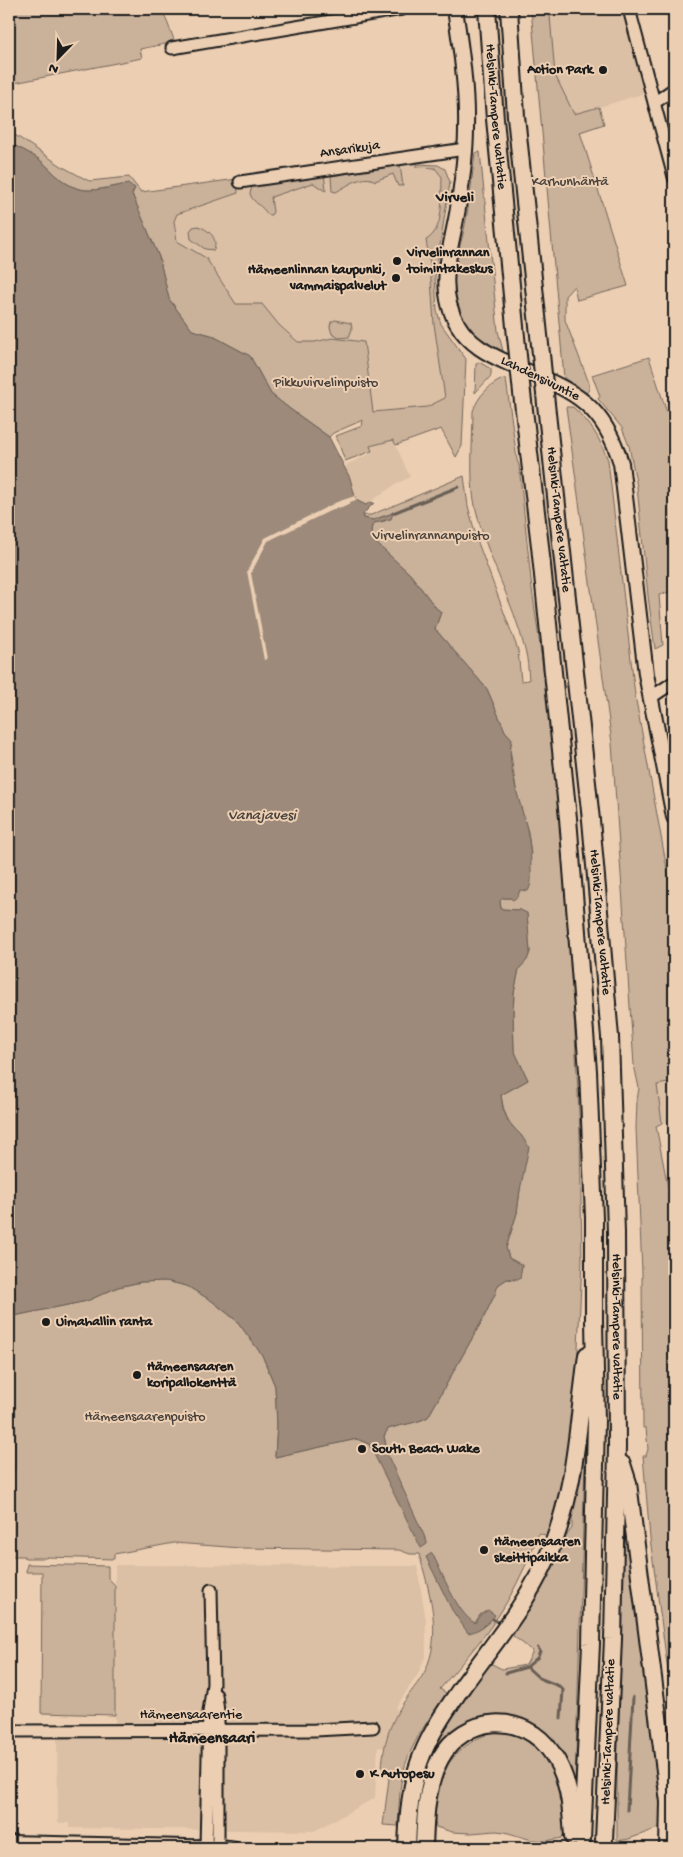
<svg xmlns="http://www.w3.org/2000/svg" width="683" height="1857" viewBox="0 0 683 1857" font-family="'Gochi Hand',sans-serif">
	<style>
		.built { fill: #dbc0a6 }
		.green { fill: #cab19a; stroke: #73665b }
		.water { fill: #9d8a7a; stroke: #695e54 }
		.pier { fill: #eccfb3 }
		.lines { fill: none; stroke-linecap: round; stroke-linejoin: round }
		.stream { stroke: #695e54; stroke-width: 3 }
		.minor-casing { stroke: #1c1c1c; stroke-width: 15 }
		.major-casing { stroke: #1c1c1c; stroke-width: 18 }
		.highway-casing { stroke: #1c1c1c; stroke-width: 20 }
		.minor { stroke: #eccfb3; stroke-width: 11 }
		.major { stroke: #eccfb3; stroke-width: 14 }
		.highway { stroke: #eccfb3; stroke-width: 16 }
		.highway-bridge-casing { stroke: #1c1c1c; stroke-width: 20; stroke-linecap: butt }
		.highway-bridge { stroke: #eccfb3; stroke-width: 16 }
		.poi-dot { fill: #1c1c1c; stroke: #eccfb3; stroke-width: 2 }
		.labels { text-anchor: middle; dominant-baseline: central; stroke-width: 4; stroke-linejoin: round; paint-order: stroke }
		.poi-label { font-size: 14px; font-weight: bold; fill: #1c1c1c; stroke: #eccfb3; text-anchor: start }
		.street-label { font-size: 14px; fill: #1c1c1c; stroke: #eccfb3 }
		.park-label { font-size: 14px; fill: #48413c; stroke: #eccfb3 }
		.neighbourhood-label { font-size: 15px; font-weight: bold; fill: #1c1c1c; stroke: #eccfb3 }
		.water-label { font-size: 15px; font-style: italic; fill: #49423d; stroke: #eccfb3 }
		.quarter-label { font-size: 16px; font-weight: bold; fill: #1c1c1c; stroke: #eccfb3 }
	</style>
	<rect width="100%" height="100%" fill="#eccfb3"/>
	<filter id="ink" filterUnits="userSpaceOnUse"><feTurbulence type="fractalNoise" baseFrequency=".02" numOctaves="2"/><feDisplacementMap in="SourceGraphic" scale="10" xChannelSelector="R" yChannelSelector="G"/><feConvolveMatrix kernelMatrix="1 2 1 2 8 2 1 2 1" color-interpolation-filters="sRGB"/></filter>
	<g filter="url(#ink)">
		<path class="built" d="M576 9H624L645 93 574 115 555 75 550 16Z
			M416 151V167L435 168 442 177 440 215 435 233 426 241 445 398 427 407 372 412 364 342 332 338 315 342H298L279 325 262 305 236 304 206 258 177 241 174 221 177 214 238 193 237 179Z
			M393 439 410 477 396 484 366 505 358 502 345 468 348 464 372 453 370 446Z
			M674 1082V1121L662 1123 656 1085Z
			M115 1565 417 1566 426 1620V1655L418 1674 396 1707 397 1712 389 1729 384 1748 378 1747 375 1798 314 1831 69 1828V1823H58L57 1738H115Z"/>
		<path class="green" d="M9 9H162L175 42 140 49 142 58 9 84Z
			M531 9H576L550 16 555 75 574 114 599 107 604 124 580 132 628 286 577 300 574 286 565 296V320L589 383V390L586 393 564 378Z
			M9 131 63 167 89 181 129 177 141 192 237 179 238 193 177 214 174 221 177 241 206 258 236 304H262L279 325 298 342H315L332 338 364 342 373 412 427 407 445 398 434 324 430 265 426 240C445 230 441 196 442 177L435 168 416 167V164L438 165 445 169 450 182 435 277 437 311 441 324 466 359 462 446 456 457 441 429 396 445 393 440 370 446 372 451 345 461 336 436 362 426 363 420 333 433 329 437 290 409 271 394 250 356 211 335 192 330 169 299 159 257 132 194 135 188 128 184C114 186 98 191 85 190 65 188 54 172 40 160 30 153 20 148 9 143Z
			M480 152 498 331 504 355C497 352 490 349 484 345 465 333 453 298 453 277 454 260 462 242 465 225 470 201 472 177 475 153Z
			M400 165 403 186H398L393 174 375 181C364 173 347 186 336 192L332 191 331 176Z
			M324 173 326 190 325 191 313 183 271 197 273 212 271 215 267 214C263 206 253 203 250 194L252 186Z
			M198 226C209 230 218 237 214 250L205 249 191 239 190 231 193 227Z
			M335 320 351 323 352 329 349 337 339 338 332 334 330 327 331 322Z
			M649 357 667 413 674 412V420L670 422 674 437V591L659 595 663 645 655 649 648 596 637 487 629 446 622 428 598 399 600 396 592 375Z
			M479 362 491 369V376L475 393 476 364Z
			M503 379H506L517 460 519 465 532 589 547 696 566 857 580 1133 582 1261 575 1412 564 1473 548 1536 539 1533C530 1556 520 1579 508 1600 491 1631 463 1661 440 1689L446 1693C428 1721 406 1749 401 1783 399 1797 399 1812 398 1826L383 1825 390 1771 382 1768C384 1739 391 1720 408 1696 415 1686 424 1676 428 1664 441 1629 429 1589 419 1554H410L399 1550 241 1548 174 1543 114 1554V1559L47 1557 46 1558H25L24 1556H9V1470H15V1426L9 1423V1317L87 1301 118 1287 141 1282 166 1281 187 1286 212 1301 237 1321 262 1355 275 1386 277 1424 275 1457 357 1439 369 1444 377 1459 388 1456 384 1436 388 1429C402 1424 415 1424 428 1417L483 1319 495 1294 498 1285 507 1279 515 1280 512 1261 509 1258 506 1248 517 1213 520 1190 521 1135C507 1122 504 1114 501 1095L528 1080 514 1050 513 1014 514 993 519 969 527 960 530 952 527 914 520 910 501 909 500 901 503 898H510L520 890 531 854 528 832 517 795 510 749 512 739 505 731 487 689 435 629 441 612 436 608 410 574 374 542 371 531 372 526 374 523 385 521 393 513 373 520 364 518 363 515H371L464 476 468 506 477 540 518 650 521 681 529 680C528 670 528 659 525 650 513 600 486 556 475 506 469 478 473 439 473 411 478 396 489 385 503 379Z
			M566 407H573C592 425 598 435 608 460L635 695 674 907V1082L657 1085 662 1123 656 1126 674 1218V1716L650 1538 643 1456H646L648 1449 646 1428H643L642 1273 636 1128 637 1100 639 1088 634 1065 612 743Z
			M586 1429 575 1790 560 1753 491 1717 428 1774H425L440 1734 488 1662 502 1669 526 1665 533 1651 513 1636 555 1552 572 1528V1509Z
			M624 1525 627 1526 665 1818 661 1827 629 1839 617 1841V1777Z
			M27 1564 108 1566V1578L115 1585V1715L41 1713 42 1572H26Z
			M495 1731H506L532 1739 554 1765 559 1785V1798L567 1825 562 1838 546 1841 532 1840 505 1832 496 1831 471 1833 452 1832 436 1827C433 1814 435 1802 438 1789 447 1756 464 1743 495 1731Z"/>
		<path class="water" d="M9 143C20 148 30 153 40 160 54 172 65 188 85 190 98 191 115 186 128 184L135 188 132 194 159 257 169 299 192 330 211 335 250 356 271 394 290 409 329 437 350 478 356 500 366 505 370 502 374 503 363 514 364 518 373 520 393 513 391 519 374 523 372 526 371 531 374 541 410 574 436 608 441 612 435 629 487 689 505 731 512 739C505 766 523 808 528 834 530 846 531 857 531 869 531 877 532 884 528 891L520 890 518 896 513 900 510 898H503L500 901 501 909 520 910 527 913 530 952 527 960 519 969 514 993 513 1014 514 1050 528 1080 501 1095 503 1109 509 1123 521 1135 529 1147 520 1190 517 1213 506 1248 509 1258 522 1265 520 1279H507L498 1285 495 1294 483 1319 428 1417C415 1424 402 1424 388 1429L384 1436 388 1456 427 1542V1544L421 1548 369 1444 357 1439 275 1457 277 1424 275 1386 262 1355 237 1321 212 1301 187 1286 166 1281 141 1282 118 1287 87 1301 9 1317Z
			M432 1553C442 1572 457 1614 475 1623L480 1615 488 1610 495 1615C490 1623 477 1632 468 1633L452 1610 426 1557Z"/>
		<path class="pier" d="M355 496 356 500 350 502V504L339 508 338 507 268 541 251 573 267 659 264 660 247 571 265 538 337 502Z"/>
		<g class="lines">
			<path class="stream" d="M393 513 458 487
				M493 1619 498 1622
				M538 1648 540 1651 538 1657 527 1667 539 1678 559 1686 563 1690 561 1718
				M506 1673 527 1667
				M627 1810 633 1697"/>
			<g class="minor-casing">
				<path id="minor" d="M629 9 674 177
					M172 48 402 9
					M654 103 674 89
					M240 182 465 149
					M650 698 674 682
					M216 1695 218 1712V1848
					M9 1731 315 1730 373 1727
					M206 1848 209 1712 213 1684 211 1590"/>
			</g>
			<g class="major-casing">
				<path id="major" d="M455 9C461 49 467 88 466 129 466 155 462 182 458 208 452 247 435 288 458 325 469 344 488 354 508 363 565 389 601 396 621 463L646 674 674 817
					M9 1843 231 1848"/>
			</g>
			<g class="highway-casing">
				<g id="highway">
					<path id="s1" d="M487 9 495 119 516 337"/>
					<path d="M509 9 516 116 541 354"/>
					<path d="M522 393 540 546 568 818 588 1071 594 1218V1321L596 1421 591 1644 582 1840"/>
					<path id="s2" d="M546 404 591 820 610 1037 616 1233 617 1447 613 1639 604 1840"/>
					<path d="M622 1464 628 1483 669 1802 668 1848"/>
					<path d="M407 1848C408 1817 410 1784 422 1755 432 1730 447 1709 462 1687 492 1646 526 1605 547 1558 576 1495 578 1422 587 1355"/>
					<path d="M424 1848C425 1818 426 1786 440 1759 464 1714 524 1711 552 1753 570 1779 571 1807 573 1837"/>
				</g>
			</g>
			<use href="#minor" class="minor"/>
			<use href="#major" class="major"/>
			<use href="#highway" class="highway"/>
			<g class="highway-bridge-casing">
				<path id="highway-bridge" d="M516 337 522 393
					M541 354 546 404"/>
			</g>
			<use href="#highway-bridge" class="highway-bridge"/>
		</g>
	</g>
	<g class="poi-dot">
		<circle cx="603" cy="70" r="5"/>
		<circle cx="397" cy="261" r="5"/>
		<circle cx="396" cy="278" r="5"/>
		<circle cx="46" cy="1322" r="5"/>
		<circle cx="137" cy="1375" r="5"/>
		<circle cx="362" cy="1449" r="5"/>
		<circle cx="484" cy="1550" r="5"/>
		<circle cx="360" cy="1774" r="5"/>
	</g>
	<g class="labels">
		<g class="poi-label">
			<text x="593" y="70" text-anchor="end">Action Park</text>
			<text x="407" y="253">Virvelinrannan<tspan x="407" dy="16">toimintakeskus</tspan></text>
			<text x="386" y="270" text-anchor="end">Hämeenlinnan kaupunki,<tspan x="386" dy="16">vammaispalvelut</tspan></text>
			<text x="56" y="1322">Uimahallin ranta</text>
			<text x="147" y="1367">Hämeensaaren<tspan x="147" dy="16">koripallokenttä</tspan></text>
			<text x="372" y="1449">South Beach Wake</text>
			<text x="494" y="1542">Hämeensaaren<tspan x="494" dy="16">skeittipaikka</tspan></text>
			<text x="370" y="1774">K Autopesu</text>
		</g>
		<g class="street-label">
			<text stroke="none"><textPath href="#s1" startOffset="108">Helsinki-Tampere valtatie</textPath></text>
			<text transform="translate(350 150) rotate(-8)">Ansarikuja</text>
			<text transform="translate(540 379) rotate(26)">Lahdensivuntie</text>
			<text stroke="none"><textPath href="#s2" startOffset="116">Helsinki-Tampere valtatie</textPath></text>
			<text stroke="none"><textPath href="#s2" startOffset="521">Helsinki-Tampere valtatie</textPath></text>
			<text stroke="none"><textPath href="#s2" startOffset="926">Helsinki-Tampere valtatie</textPath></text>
			<text x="191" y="1715">Hämeensaarentie</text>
			<text transform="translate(609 1732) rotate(-88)">Helsinki-Tampere valtatie</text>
		</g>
		<g class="park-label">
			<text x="570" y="182">Karhunhäntä</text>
			<text x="326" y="383">Pikkuvirvelinpuisto</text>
			<text x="431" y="536">Virvelinrannanpuisto</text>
			<text x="145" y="1417">Hämeensaarenpuisto</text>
		</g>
		<g class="neighbourhood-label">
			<text x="455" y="198">Virveli</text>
		</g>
		<g class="water-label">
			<text x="262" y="816">Vanajavesi</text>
		</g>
		<g class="quarter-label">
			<text x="212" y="1739">Hämeensaari</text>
		</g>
	</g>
	<rect width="683" height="1857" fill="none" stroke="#eccfb3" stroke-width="30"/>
	<rect x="15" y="15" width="653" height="1827" fill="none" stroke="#1c1c1c" stroke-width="2" filter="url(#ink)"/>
	<g transform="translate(58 58) rotate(203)" stroke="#eccfb3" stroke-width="4" paint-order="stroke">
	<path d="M0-4L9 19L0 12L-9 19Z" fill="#1c1c1c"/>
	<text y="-8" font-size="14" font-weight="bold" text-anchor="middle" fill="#1c1c1c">N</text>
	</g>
</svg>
